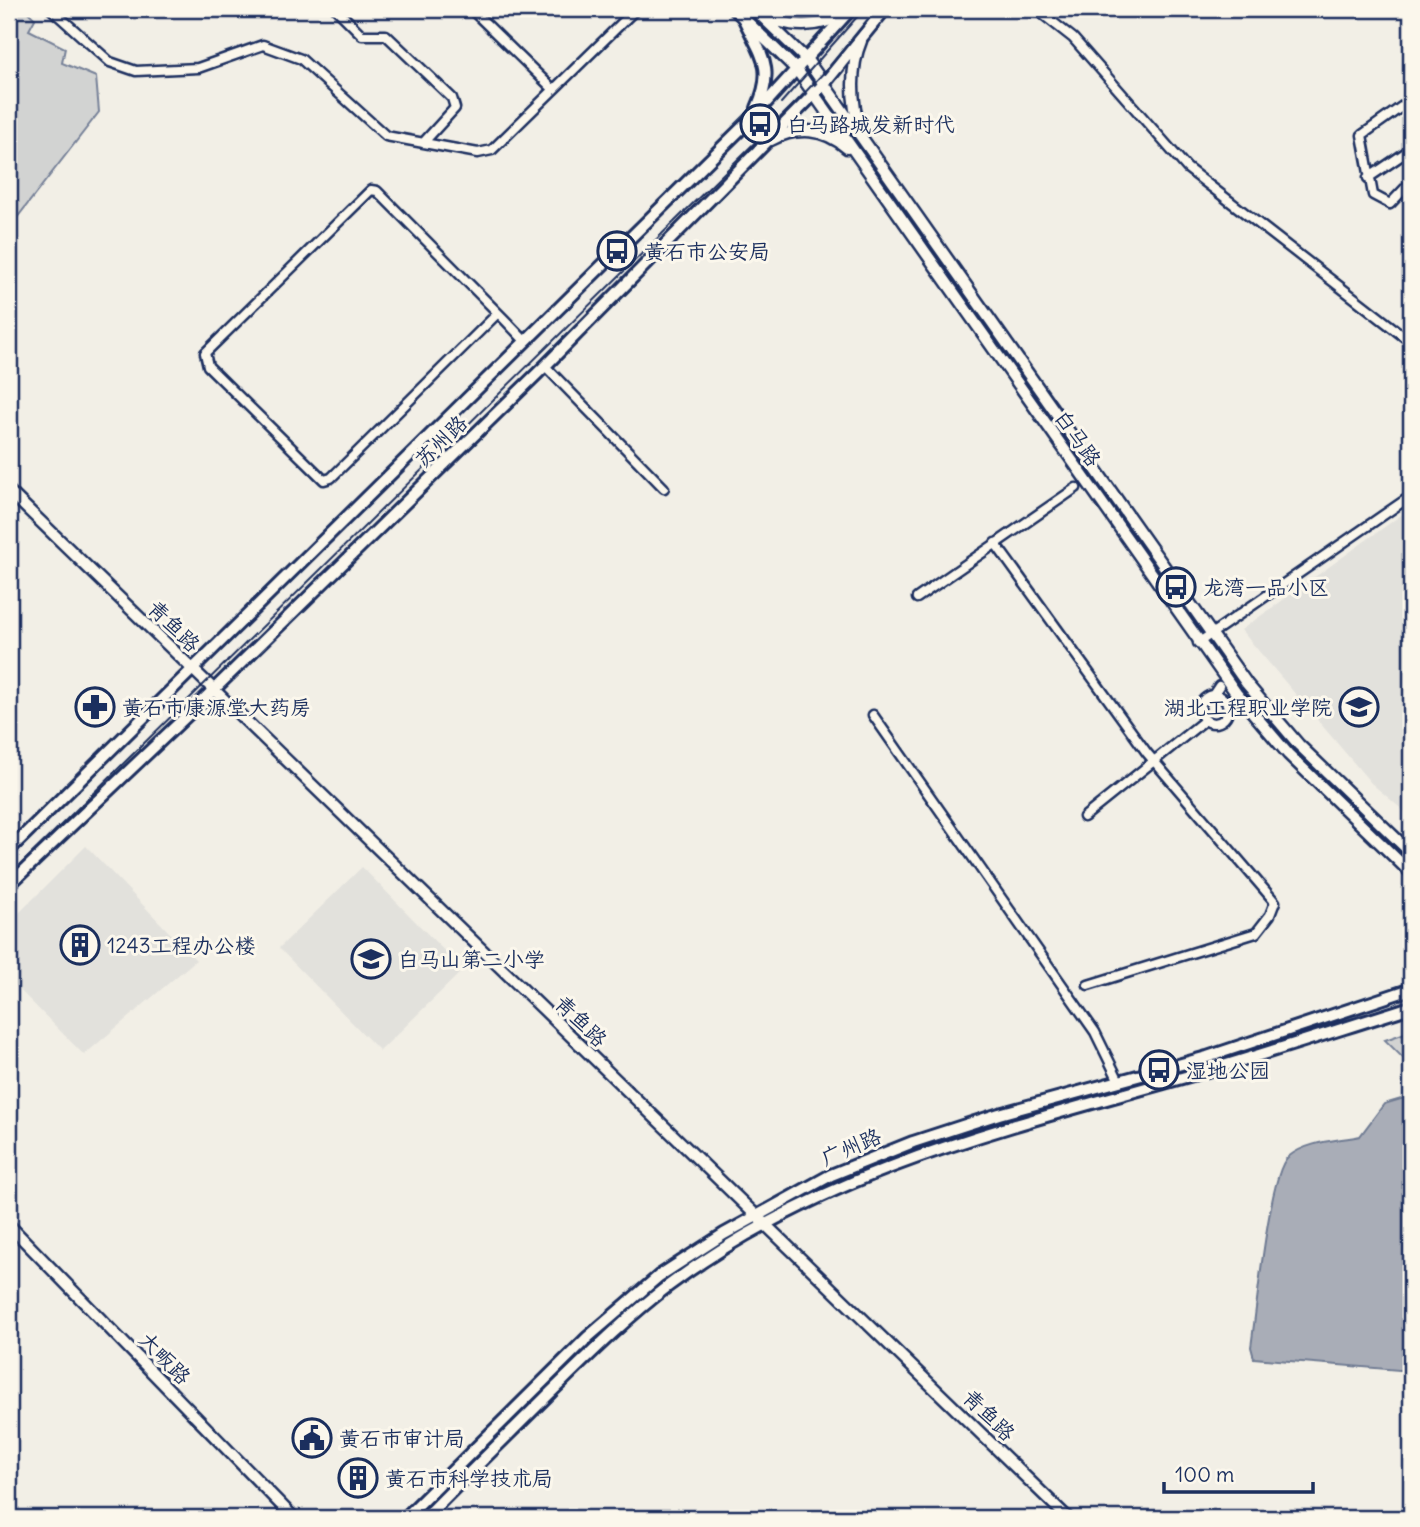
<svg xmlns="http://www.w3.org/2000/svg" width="1420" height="1527" viewBox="0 0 1420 1527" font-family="Delius,'LXGW WenKai TC',sans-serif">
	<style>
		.built { fill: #e2e1dc }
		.green { fill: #d2d3d2; stroke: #768198; stroke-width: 2 }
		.water { fill: #a9adb7; stroke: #707b93; stroke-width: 2 }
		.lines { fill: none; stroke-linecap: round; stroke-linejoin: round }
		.minor-casing { stroke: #1b2f5e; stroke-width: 13 }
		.tertiary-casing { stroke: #1b2f5e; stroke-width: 15 }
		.secondary-casing { stroke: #1b2f5e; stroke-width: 16 }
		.minor { stroke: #fbf7ec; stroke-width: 8 }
		.tertiary { stroke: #fbf7ec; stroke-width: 10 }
		.secondary { stroke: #fbf7ec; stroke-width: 10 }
		.tram { stroke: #1b2f5e; stroke-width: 2 }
		.labels { text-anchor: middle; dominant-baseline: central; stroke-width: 6; stroke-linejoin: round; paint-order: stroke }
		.poi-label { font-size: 21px; fill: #1b2f5e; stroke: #fbf7ec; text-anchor: start }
		.street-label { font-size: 21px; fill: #1b2f5e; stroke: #fbf7ec }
	</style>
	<rect width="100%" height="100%" fill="#f2efe6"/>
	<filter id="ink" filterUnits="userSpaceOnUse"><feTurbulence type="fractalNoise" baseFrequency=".0143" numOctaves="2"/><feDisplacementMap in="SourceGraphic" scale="14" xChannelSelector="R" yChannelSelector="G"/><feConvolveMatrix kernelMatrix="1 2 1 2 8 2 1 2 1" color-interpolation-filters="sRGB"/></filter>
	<g filter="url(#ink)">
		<path class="built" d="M1411 508V817L1371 783 1241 630Z
			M86 846 196 960 84 1055 9 979V923Z
			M362 867 463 970 380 1051 279 948Z"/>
		<path class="green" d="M9 9H25L35 19 29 30 65 48 62 63 96 77 99 112 9 228Z
			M1411 1031V1061L1403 1058 1385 1040Z"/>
		<path class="water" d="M1411 1096V1371L1254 1358 1251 1347C1256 1316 1269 1172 1288 1157 1307 1141 1336 1141 1360 1136L1384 1104Z"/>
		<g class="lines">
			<g class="minor-casing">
				<path id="minor" d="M51 9 110 62 136 71 198 68 263 45 301 59 386 136 478 153 492 150 636 9
					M336 9 362 35H386L452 98 455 108 423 143
					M471 9 553 89
					M1036 9 1073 38 1187 168 1411 342
					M1411 100 1362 135 1373 195 1390 204 1411 182
					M1368 178 1411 149
					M498 313 331 478 324 480 208 366 205 353 371 190 377 191 505 320 525 341
					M545 366 664 488
					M995 543 1147 753 1275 902 1270 915 1256 933 1088 985
					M917 598 1076 488
					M1198 643 1411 496
					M1200 709a14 14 0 1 1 28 0a14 14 0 1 1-28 0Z
					M1213 695 1219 686
					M873 715 1095 1032 1119 1081
					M1084 817 1205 720"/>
			</g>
			<g class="tertiary-casing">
				<path id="tertiary" d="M734 9 797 70 1236 693 1288 754 1411 873
					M754 9 807 60 1247 684 1299 745 1411 853
					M777 9 809 13
					M763 13C787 30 821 28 844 13
					M860 129C851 103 850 67 861 41
					M771 140C797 126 824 128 847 148
					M9 491 1068 1518
					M9 1225 294 1518"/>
			</g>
			<g class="secondary-casing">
				<path id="secondary" d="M743 17C760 54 776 66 757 108
					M9 850 753 117 851 9
					M9 885 196 707 545 366 824 84 885 9
					M405 1518 588 1337 659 1276 724 1234 831 1175 913 1142 999 1114 1207 1057 1411 989
					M425 1518C466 1476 508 1435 550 1393 588 1356 626 1318 668 1286 828 1166 1022 1124 1210 1070 1277 1050 1344 1028 1411 1007"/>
			</g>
			<use href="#minor" class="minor"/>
			<use href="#tertiary" class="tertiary"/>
			<use href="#secondary" class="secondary"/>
			<path class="tram" d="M781 103 864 9
				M9 876 797 101 830 66 877 9"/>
		</g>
	</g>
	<defs>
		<g id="bus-ring" transform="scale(2.0125)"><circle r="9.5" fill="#fbf7ec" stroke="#1b2f5e" stroke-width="1.5"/><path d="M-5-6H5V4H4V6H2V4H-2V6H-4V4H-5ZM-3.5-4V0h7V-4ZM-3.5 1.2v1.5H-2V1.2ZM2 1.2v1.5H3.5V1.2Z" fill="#1b2f5e"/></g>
		<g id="pharmacy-ring" transform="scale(2.0125)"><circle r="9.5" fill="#fbf7ec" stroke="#1b2f5e" stroke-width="1.5"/><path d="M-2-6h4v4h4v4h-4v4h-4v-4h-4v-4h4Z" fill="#1b2f5e"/></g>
		<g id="university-ring" transform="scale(2.0125)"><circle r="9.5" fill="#fbf7ec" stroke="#1b2f5e" stroke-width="1.5"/><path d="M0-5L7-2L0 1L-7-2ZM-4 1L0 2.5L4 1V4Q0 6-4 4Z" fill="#1b2f5e"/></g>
		<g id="building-ring" transform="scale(2.0125)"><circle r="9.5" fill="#fbf7ec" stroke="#1b2f5e" stroke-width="1.5"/><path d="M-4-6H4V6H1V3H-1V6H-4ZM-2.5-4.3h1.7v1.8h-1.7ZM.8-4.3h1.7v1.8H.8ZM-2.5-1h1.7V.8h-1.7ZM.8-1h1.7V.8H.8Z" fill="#1b2f5e"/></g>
		<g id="school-ring" transform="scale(2.0125)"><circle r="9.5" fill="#fbf7ec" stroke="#1b2f5e" stroke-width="1.5"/><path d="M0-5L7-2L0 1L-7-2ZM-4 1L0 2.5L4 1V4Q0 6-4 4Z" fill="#1b2f5e"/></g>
		<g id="civic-ring" transform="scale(2.0125)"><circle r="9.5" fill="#fbf7ec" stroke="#1b2f5e" stroke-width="1.5"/><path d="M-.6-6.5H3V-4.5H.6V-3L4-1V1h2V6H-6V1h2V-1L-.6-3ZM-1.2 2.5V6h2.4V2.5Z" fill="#1b2f5e"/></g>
	</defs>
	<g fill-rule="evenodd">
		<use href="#bus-ring" x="760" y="124"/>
		<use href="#bus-ring" x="617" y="251"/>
		<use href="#bus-ring" x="1176" y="587"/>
		<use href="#pharmacy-ring" x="95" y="707"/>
		<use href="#university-ring" x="1359" y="707"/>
		<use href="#building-ring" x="80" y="945"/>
		<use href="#school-ring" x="371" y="959"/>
		<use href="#bus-ring" x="1159" y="1070"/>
		<use href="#civic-ring" x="312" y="1438"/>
		<use href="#building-ring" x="358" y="1478"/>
	</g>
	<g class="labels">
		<g class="poi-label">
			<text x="787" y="124">白马路城发新时代</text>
			<text x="644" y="251">黄石市公安局</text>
			<text x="1203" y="587">龙湾一品小区</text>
			<text x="122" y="707">黄石市康源堂大药房</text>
			<text x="1332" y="707" text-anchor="end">湖北工程职业学院</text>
			<text x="107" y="945">1243工程办公楼</text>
			<text x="398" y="959">白马山第二小学</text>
			<text x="1186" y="1070">湿地公园</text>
			<text x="339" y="1438">黄石市审计局</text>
			<text x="385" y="1478">黄石市科学技术局</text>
		</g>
		<g class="street-label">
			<text transform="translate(1078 438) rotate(55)">白马路</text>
			<text transform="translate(441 441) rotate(-45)">苏州路</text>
			<text transform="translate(174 626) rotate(44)">青鱼路</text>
			<text transform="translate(581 1021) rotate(44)">青鱼路</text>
			<text transform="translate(851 1147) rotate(-23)">广州路</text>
			<text transform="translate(165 1358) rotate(46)">大畈路</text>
			<text transform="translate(989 1415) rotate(44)">青鱼路</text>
		</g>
	</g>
	<rect width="1420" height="1527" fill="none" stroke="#fbf7ec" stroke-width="35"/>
	<rect x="18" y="18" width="1385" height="1492" fill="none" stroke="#1b2f5e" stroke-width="2.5" filter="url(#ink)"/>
	<path d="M1164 1482v10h149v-10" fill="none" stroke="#1b2f5e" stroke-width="3.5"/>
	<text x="1175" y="1482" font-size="21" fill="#1b2f5e" stroke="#fbf7ec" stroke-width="5" paint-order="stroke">100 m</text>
</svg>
